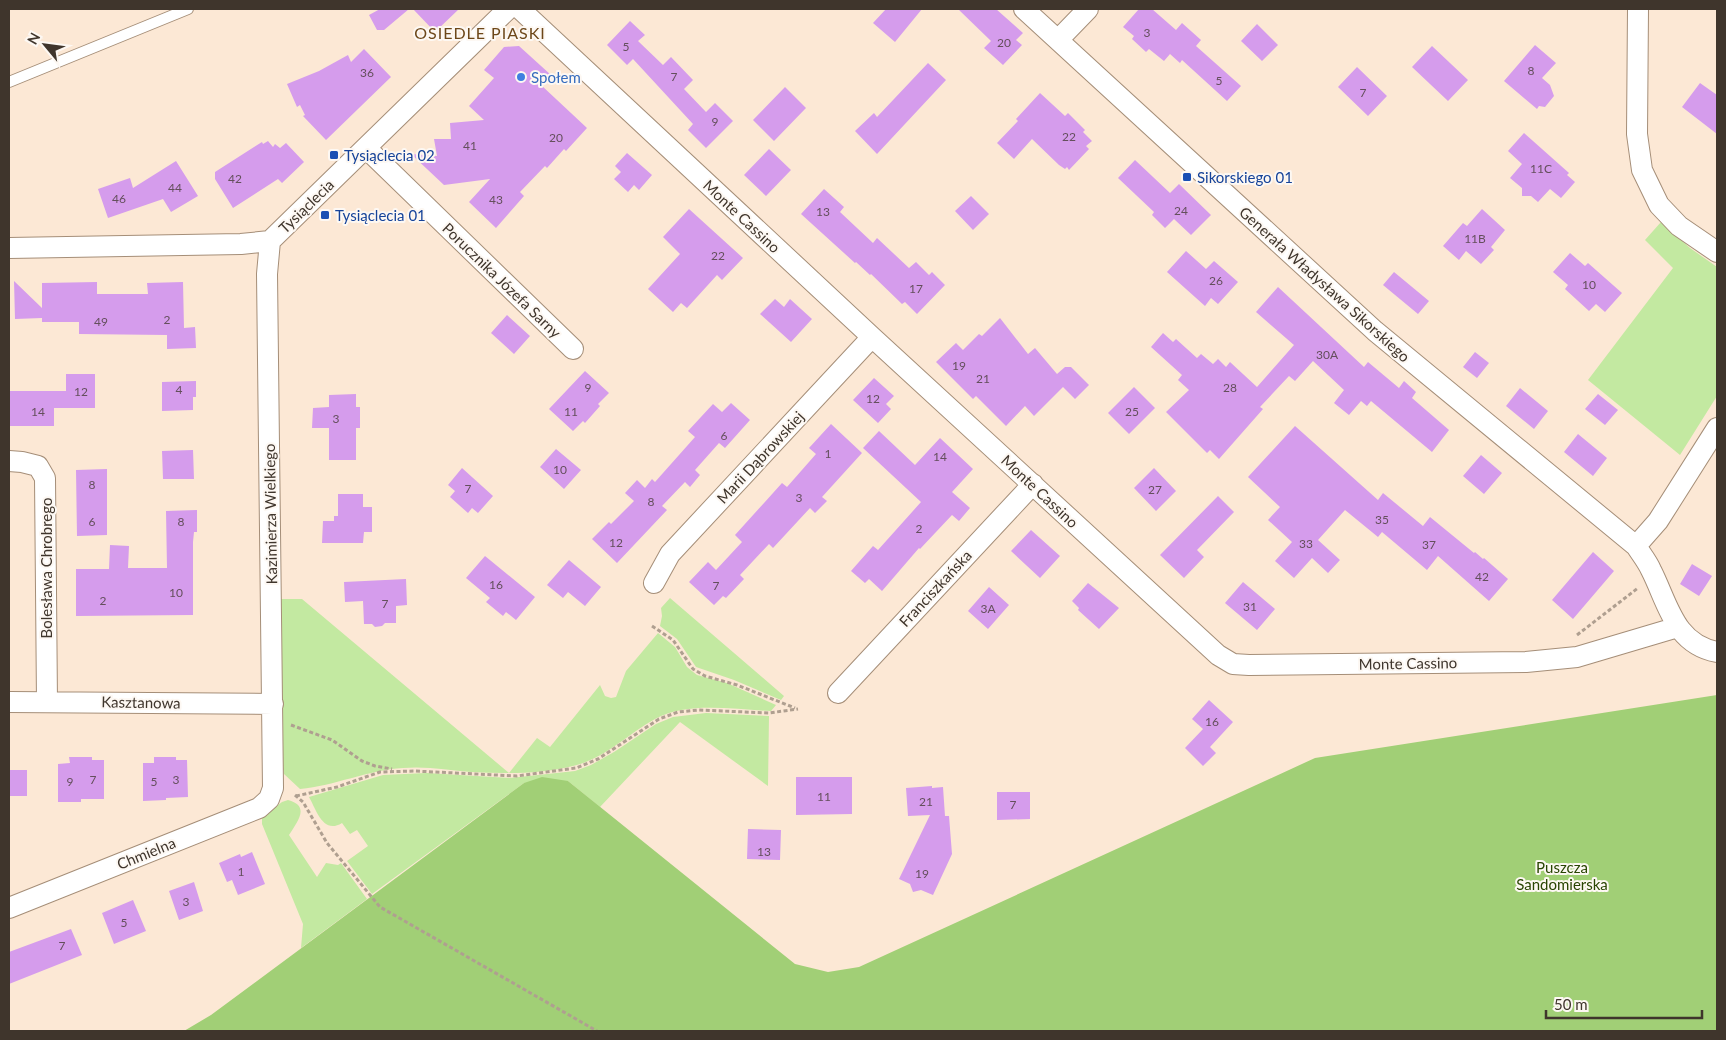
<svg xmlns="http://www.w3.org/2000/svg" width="1726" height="1040" viewBox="0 0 1726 1040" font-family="Lato,sans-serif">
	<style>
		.green { fill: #c3e9a1 }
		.forest { fill: #a1cf76 }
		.building { fill: #d59cec }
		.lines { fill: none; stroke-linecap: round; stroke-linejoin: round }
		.lane-casing { stroke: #a58e78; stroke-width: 12 }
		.street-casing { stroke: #a58e78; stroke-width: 22 }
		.path { stroke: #af9f90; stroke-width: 3; stroke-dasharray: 4 2.5; stroke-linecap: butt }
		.lane { stroke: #fff; stroke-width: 10 }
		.street { stroke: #fff; stroke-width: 20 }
		.shop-dot { fill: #3f7fe0; stroke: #fdf8f3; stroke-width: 2 }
		.transit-dot { fill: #1a4fb4; stroke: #fdf8f3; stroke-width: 2 }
		.labels { text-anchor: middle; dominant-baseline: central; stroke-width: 4; stroke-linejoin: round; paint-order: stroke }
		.number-label { font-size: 12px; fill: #644f5c }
		.shop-label { font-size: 15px; fill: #366cbe; stroke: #fdf8f3; text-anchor: start }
		.transit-label { font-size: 15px; fill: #164399; stroke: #fdf8f3; text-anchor: start }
		.street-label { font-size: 15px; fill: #3f352c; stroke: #fdf8f3 }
		.park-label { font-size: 15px; fill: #294503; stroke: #fdf8f3 }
		.neighbourhood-label { font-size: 16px; letter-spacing: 1px; fill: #6d4719; stroke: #fdf8f3 }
	</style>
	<rect width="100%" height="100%" fill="#fce8d5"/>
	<path class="green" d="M1661 222 1690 248 1717 267V396L1680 455 1588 380 1673 268 1645 240Z
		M670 598 784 696 781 700 734 680 696 667 677 639 660 626 662 616 661 608Z
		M279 599H302L509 773 537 738 550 747 600 685 605 696 611 698 616 697 626 671 658 633 675 647 687 667 697 675 727 683 776 705 771 711C735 710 688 701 655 719 628 734 604 759 573 766 541 774 505 774 471 772 449 770 426 766 403 768 367 770 335 786 300 789L284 774 282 765Z
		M706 713 769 716 768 786 680 722 600 807 568 781 524 783 372 894 347 861 368 846 357 830 350 834 342 823C323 835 316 809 309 797L383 775 427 773 510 778 575 771 591 765 614 752 656 724 673 717Z
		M288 800C311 806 297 822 289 835L317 877 326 863 338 865 341 863 367 899 301 948 303 924 262 824V817L282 802Z"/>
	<path class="forest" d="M1717 695V1031H184L211 1015 524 783 542 777 568 781 795 964 828 972 859 967 1315 758Z"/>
	<path class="building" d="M380 9H409L384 30H377L369 15Z
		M413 9H459L435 32Z
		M886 9H922L895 42 873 23Z
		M958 9H996L1023 33 1016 40 1022 45 1003 65 984 48 991 41Z
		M1139 9H1152L1176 30 1182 23 1201 40 1196 46 1241 86 1227 101 1182 60 1180 63 1170 54 1164 61 1149 49 1146 52 1132 39 1134 36 1123 27Z
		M630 21 645 35 638 41 663 65 671 57 693 80 684 89 706 112 715 103 733 121 706 148 688 130 693 124 633 59 627 65 607 45Z
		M1257 24 1278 45 1262 61 1241 41Z
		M1535 45 1556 63 1542 78 1550 85 1554 96 1545 107 1539 106 1537 109 1504 81Z
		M519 46 551 75 541 85 587 128 566 151 564 149 547 168 545 166 520 192 524 196 496 228 469 202 490 179 444 185 411 154 437 156 434 139H451L450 123 484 120 469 106 494 78 484 70 504 47Z
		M1432 46 1468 80 1448 101 1412 67Z
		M364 49 391 77 326 140 303 116 305 115 300 105 297 107 287 84 319 71 348 55 351 62Z
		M928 63 946 80 877 154 855 131 874 113 877 117Z
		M1357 67 1387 96 1368 116 1338 87Z
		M1700 83 1717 95V134L1682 107Z
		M785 87 806 108 774 141 753 120Z
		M1040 93 1065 116 1068 113 1085 130 1083 132 1092 141 1086 146 1089 149 1069 170 1067 167 1065 169 1059 165 1032 139 1014 159 997 143 1018 121 1016 119Z
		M1524 133 1569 173 1567 175 1575 182 1561 198 1550 189 1538 202 1531 196H1522V188L1510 178 1522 164 1508 151Z
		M268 141 273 147 275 144 280 148 286 143 304 162 282 183 278 179 233 208 215 179V172L262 142 263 144Z
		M769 149 791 170 766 196 744 175Z
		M627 153 652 175 639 190 634 185 628 192 614 179 621 172 615 166Z
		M1135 160 1170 193 1179 184 1211 215 1191 235 1174 219 1165 228 1152 215 1154 212 1118 178Z
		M176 161 198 196 171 212 163 199 108 218 98 189 130 178 133 188Z
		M824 189 844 207 840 212 873 243 877 238 909 268 916 262 929 275 932 272 945 285 917 314 905 302 902 304 871 274 870 275 856 262 855 263 801 214Z
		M971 196 989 214 973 230 955 211Z
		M689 209 743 258 722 280 717 275 687 308 681 303 673 312 648 289 680 254 663 237Z
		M1482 209 1505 230 1491 247 1494 250 1481 264 1466 251 1459 260 1443 246 1463 223 1467 226Z
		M1186 251 1206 269 1214 261 1238 282 1218 304 1211 298 1205 306 1167 272Z
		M1570 253 1585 266 1588 263 1622 293 1605 312 1596 304 1589 311 1565 289 1568 285 1553 272Z
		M1394 272 1429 301 1418 314 1383 285Z
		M14 281 42 308V283L97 282V294H148L147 283 183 282 184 328 195 327 196 348 167 349V335L79 334V322H42V318L15 319Z
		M1278 287 1364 367 1368 362 1399 388 1404 381 1416 392 1412 398 1449 430 1432 452 1371 401 1367 406 1361 401 1349 415 1334 403 1344 390 1313 361 1295 381 1289 376 1260 407 1263 409 1219 459 1210 450 1207 453 1166 412 1189 390 1178 380 1182 375 1151 347 1163 333 1173 342 1176 339 1197 358 1201 354 1213 364 1218 359 1226 367 1230 362 1257 387 1294 345 1256 312Z
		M775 299 784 307 790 299 812 319 791 342 760 314Z
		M507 315 530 336 514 354 491 333Z
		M1000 318 1028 354 1035 348 1057 374 1065 367H1071L1089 385 1075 399 1063 387 1034 416 1025 406 1006 426 976 396 973 399 936 362 956 343 963 350 979 334 982 336Z
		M1475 352 1489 363 1477 378 1463 367Z
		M585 371 609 393 598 404 600 406 585 423 583 421 573 431 549 409Z
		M66 374H95V408H54V426H9V391H66Z
		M874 378 894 396 886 404 891 409 878 423 853 400Z
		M196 381V397H193V410L162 411V382Z
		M1134 387 1155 408 1129 434 1108 413Z
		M1520 388 1548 411 1534 429 1506 406Z
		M356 394V407H360V428H356V460H329V428H312L313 408 329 407V395Z
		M1598 394 1618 410 1605 425 1585 409Z
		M731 403 750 420 725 448 719 443 695 470 700 475 690 487 685 482 662 506 667 510 617 563 592 539 609 522 611 524 634 501 625 493 637 480 645 488 652 479 655 482 695 437 688 431 713 404 722 412Z
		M831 424 862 453 822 497 827 501 815 513 810 508 773 548 769 544 740 575 744 579 726 598 723 596 714 605 689 582 708 562 716 570 742 542 735 535 782 483 787 487 816 454 809 448Z
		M1295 426 1378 500 1383 493 1423 526 1430 517 1474 553 1475 552 1483 559 1484 558 1508 579 1489 601 1438 556 1427 570 1382 532 1378 537 1345 510 1318 540 1340 560 1328 573 1312 558 1294 578 1275 561 1292 542 1268 520 1280 507 1248 477Z
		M879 431 915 465 940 438 973 469 952 492 970 508 959 521 952 515 920 549 919 548 882 591 869 579 865 583 851 571 873 546 878 550 921 502 863 448Z
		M1578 434 1607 458 1593 476 1564 452Z
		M556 449 581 470 564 489 540 467Z
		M193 450 194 479H163L162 451Z
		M1481 455 1502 473 1484 494 1463 476Z
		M462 468 493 496 478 513 472 508 468 513 450 497 455 491 448 485Z
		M1154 468 1176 491 1156 511 1134 488Z
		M107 469V535L77 536 76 470Z
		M338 494H363V507H372V532H364L363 543H322L323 521H334V516H338Z
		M1218 496 1234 512 1197 550 1204 557 1184 578 1160 555Z
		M197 510V532H194L193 542V615L76 616V569H109L110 545 129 546 128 568H167L166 511Z
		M1031 530 1060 556 1040 578 1011 551Z
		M1593 552 1614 571 1573 619 1552 600Z
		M485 556 535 597 516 620 506 612 503 616 486 602 490 598 466 578Z
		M569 560 601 587 585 606 568 592 563 598 547 585Z
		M1692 564 1712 576 1699 596 1680 584Z
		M406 579 407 605 396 606V623H385L382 626 375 627 372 624H364L363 601 345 602 344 582Z
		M1243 582 1275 609 1257 630 1225 603Z
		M1088 583 1119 608 1099 629 1078 610 1079 608 1072 601Z
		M989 587 1009 605 988 629 968 611Z
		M1209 700 1233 722 1210 747 1216 753 1203 766 1185 748 1203 729 1192 719Z
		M69 757H92V760H104V799H81V802H58V764L70 763Z
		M154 757H176V760H187L188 797 166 798V800L143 801V763H154Z
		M9 770H27V796H9Z
		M796 777H852V814L796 815Z
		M932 786V788L943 787 945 816H949L952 854 933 895 921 890 913 892 910 884 899 879 930 815 908 816 906 788Z
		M997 792H1030V819L997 820Z
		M748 829 781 830 780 860 747 859Z
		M252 852 265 884 238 895 232 880 227 882 219 863 240 854 241 857Z
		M194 882 203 911 179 920 169 891Z
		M133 900 146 931 114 944 102 913Z
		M71 929 82 955 9 984V952Z"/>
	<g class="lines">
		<g class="lane-casing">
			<path id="lane" d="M9 82 188 9"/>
		</g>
		<g class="street-casing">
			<path id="street" d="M520 9 872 337 1218 655 1233 664 1249 665 1526 662 1577 657 1678 627
				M1024 9 1375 331 1636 546C1641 554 1647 561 1651 570 1668 603 1674 644 1717 652
				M1638 9 1637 134 1642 170 1659 205 1679 226 1717 252
				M1058 40 1088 9
				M366 148 573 349
				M9 248 241 244 270 241 508 9
				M9 461 22 462 38 466 45 478 47 702
				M1636 546 1658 521 1717 428
				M654 583 670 554 872 337
				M838 693 1033 484
				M9 702 273 704
				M9 908 259 808 269 799 273 788 267 274 270 241"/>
		</g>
		<path class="path" d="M652 626 673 640 693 669 705 676 737 685 795 708
			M1577 635 1638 588
			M291 725 332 740 362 761 375 766 392 769
			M295 795 303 802 327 843 380 907 597 1031
			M296 796 337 787 380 772 414 771 517 776 576 768 598 759 659 719 678 712 699 710 769 713 798 709"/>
		<use href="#lane" class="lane"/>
		<use href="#street" class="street"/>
	</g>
	<circle class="shop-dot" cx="521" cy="77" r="5"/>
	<g class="transit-dot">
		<rect x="329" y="150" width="10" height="10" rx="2.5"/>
		<rect x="1182" y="172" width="10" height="10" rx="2.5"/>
		<rect x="320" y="210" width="10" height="10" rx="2.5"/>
	</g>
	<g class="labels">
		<g class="number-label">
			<text x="1147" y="32">3</text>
			<text x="1004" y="42">20</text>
			<text x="626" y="46">5</text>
			<text x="1531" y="70">8</text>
			<text x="367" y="72">36</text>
			<text x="674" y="76">7</text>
			<text x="1219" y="80">5</text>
			<text x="1363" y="92">7</text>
			<text x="715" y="121">9</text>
			<text x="1069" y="136">22</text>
			<text x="556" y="137">20</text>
			<text x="470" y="145">41</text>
			<text x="1541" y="168">11C</text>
			<text x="235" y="178">42</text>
			<text x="175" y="187">44</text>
			<text x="119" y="198">46</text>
			<text x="496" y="199">43</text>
			<text x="1181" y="210">24</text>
			<text x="823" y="211">13</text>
			<text x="1475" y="238">11B</text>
			<text x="718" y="255">22</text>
			<text x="1216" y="280">26</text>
			<text x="1589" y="284">10</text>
			<text x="916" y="288">17</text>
			<text x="167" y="319">2</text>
			<text x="101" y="321">49</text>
			<text x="1327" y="354">30A</text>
			<text x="959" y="365">19</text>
			<text x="983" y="378">21</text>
			<text x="588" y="387">9</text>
			<text x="1230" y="387">28</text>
			<text x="179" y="389">4</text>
			<text x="81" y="391">12</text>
			<text x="873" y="398">12</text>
			<text x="38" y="411">14</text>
			<text x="571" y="411">11</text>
			<text x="1132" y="411">25</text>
			<text x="336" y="418">3</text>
			<text x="724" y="435">6</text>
			<text x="828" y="453">1</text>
			<text x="940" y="456">14</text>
			<text x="560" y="469">10</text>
			<text x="92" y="484">8</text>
			<text x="468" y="488">7</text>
			<text x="1155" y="489">27</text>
			<text x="799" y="497">3</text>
			<text x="651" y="501">8</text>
			<text x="1382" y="519">35</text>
			<text x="92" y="521">6</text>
			<text x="181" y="521">8</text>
			<text x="919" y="528">2</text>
			<text x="616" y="542">12</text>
			<text x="1306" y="543">33</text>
			<text x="1429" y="544">37</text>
			<text x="1482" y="576">42</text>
			<text x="496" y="584">16</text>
			<text x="716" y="585">7</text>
			<text x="176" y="592">10</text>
			<text x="103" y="600">2</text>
			<text x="385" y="603">7</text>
			<text x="1250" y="606">31</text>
			<text x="988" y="608">3A</text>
			<text x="1212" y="721">16</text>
			<text x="93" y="779">7</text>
			<text x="176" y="779">3</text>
			<text x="70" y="781">9</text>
			<text x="154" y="781">5</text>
			<text x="824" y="796">11</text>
			<text x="926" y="801">21</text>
			<text x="1013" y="804">7</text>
			<text x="764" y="851">13</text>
			<text x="241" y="871">1</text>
			<text x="922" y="873">19</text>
			<text x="186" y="901">3</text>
			<text x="124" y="922">5</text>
			<text x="62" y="945">7</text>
		</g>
		<g class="shop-label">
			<text x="531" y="77">Społem</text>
		</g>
		<g class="transit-label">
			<text x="344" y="155">Tysiąclecia 02</text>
			<text x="1197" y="177">Sikorskiego 01</text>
			<text x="335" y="215">Tysiąclecia 01</text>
		</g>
		<g class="street-label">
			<text transform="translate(306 206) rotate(-44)">Tysiąclecia</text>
			<text transform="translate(742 216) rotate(43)">Monte Cassino</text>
			<text transform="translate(502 280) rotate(44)">Porucznika Józefa Sarny</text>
			<text transform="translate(1325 284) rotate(42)">Generała Władysława Sikorskiego</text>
			<text transform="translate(760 457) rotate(-47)">Marii Dąbrowskiej</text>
			<text transform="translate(1040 491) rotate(43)">Monte Cassino</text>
			<text transform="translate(270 514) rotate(-91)">Kazimierza Wielkiego</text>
			<text transform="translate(46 568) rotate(-90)">Bolesława Chrobrego</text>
			<text transform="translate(935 588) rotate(-47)">Franciszkańska</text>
			<text transform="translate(1408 663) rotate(-1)">Monte Cassino</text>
			<text transform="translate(141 702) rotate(1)">Kasztanowa</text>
			<text transform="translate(146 853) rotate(-22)">Chmielna</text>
		</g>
		<g class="park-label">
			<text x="1562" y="867">Puszcza<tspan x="1562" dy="17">Sandomierska</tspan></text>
		</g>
		<g class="neighbourhood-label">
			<text x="480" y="32">OSIEDLE PIASKI</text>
		</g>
	</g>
	<rect width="1726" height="1040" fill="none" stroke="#3f352c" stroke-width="20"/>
	<g transform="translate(45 45) rotate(299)" stroke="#fdf8f3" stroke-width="4" paint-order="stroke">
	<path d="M0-4L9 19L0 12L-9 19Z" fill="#3f352c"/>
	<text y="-8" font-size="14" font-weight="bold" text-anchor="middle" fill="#3f352c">N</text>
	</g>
	<path d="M1546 1010v8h156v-8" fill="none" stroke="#3f352c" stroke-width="2.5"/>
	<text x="1554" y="1010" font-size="15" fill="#3f352c" stroke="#fdf8f3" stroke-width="4" paint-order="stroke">50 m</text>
</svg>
